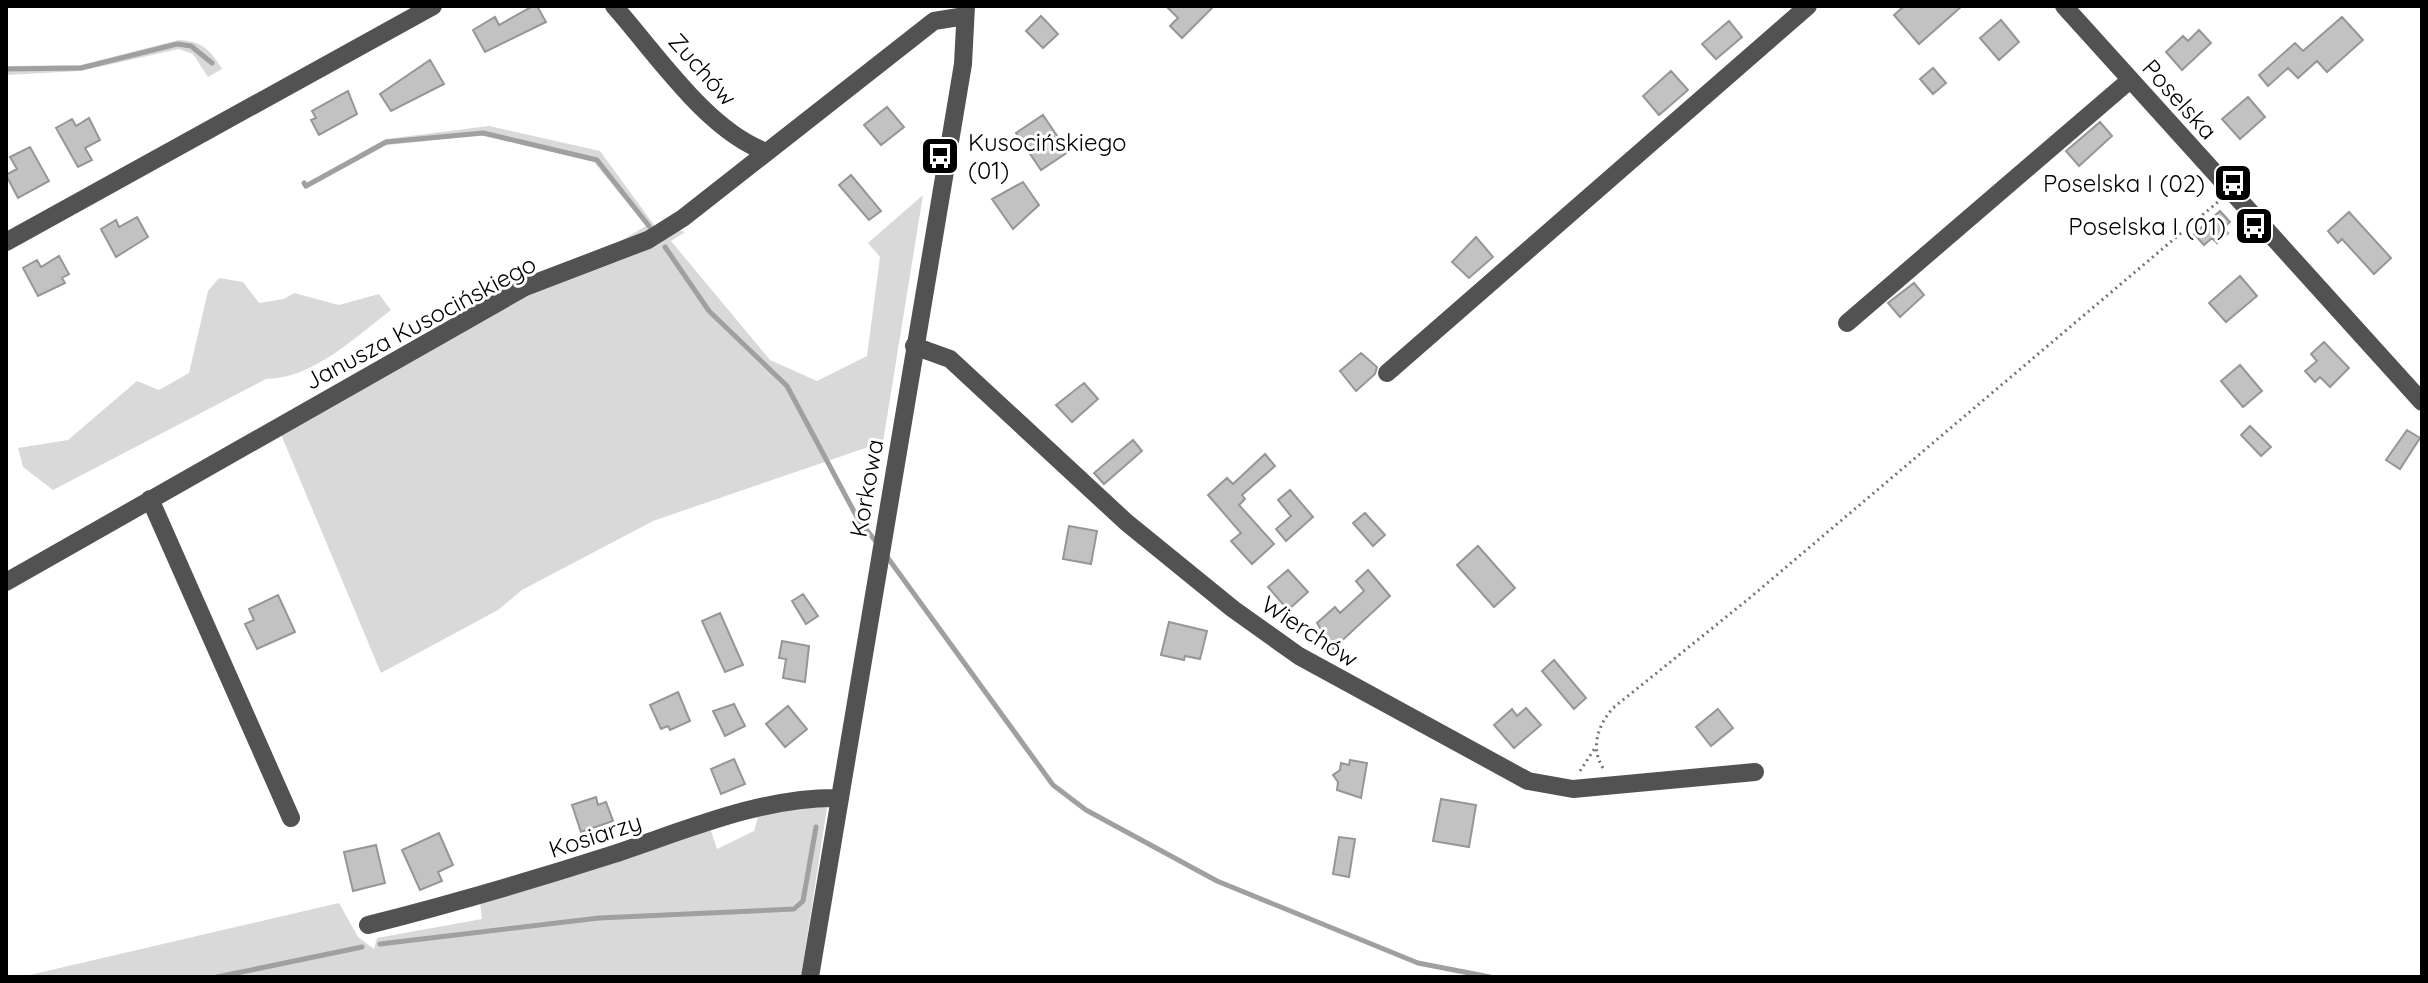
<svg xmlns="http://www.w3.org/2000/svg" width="2428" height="983" viewBox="0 0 2428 983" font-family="Quicksand,sans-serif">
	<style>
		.green { fill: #d9d9d9 }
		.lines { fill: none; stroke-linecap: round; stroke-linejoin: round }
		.stream { stroke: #a0a0a0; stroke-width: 5 }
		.building { fill: #c2c2c2; stroke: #969696; stroke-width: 2 }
		.path { stroke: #747474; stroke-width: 3; stroke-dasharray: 2 4; stroke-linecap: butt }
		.minor { stroke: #525252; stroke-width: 18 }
		.labels { text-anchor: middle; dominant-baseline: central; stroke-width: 6; stroke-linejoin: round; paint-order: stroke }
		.street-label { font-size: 24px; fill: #000; stroke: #fff }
		.poi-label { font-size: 24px; fill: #000; stroke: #fff; text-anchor: end }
	</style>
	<rect width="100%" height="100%" fill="#fff"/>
	<path class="green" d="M179 40C201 41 211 50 222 69L208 77 193 54 179 49 80 71 6 75V66L81 65Z
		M489 126 600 151 657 229 609 248 646 226 594 162 482 135 387 145 305 189 303 186 386 139Z
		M923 195 883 442 653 521 522 590 498 610 381 673 280 432 525 292 679 230 685 232 671 241 770 360 817 381 867 356 880 257 868 243Z
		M219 278 243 282 259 303 284 299 294 293 339 305 379 294 391 310C354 338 314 378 266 379L53 490 23 467 18 448 68 440 137 381 159 390 189 373 208 291Z
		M811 804 827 808 801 977H21L339 903 358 937 374 949 377 938 482 919 480 903 710 828 717 849 754 831 758 817 779 809Z"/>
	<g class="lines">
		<path class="stream" d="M6 69 81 68 177 44 191 46 212 63
			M304 183 306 186 386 142 483 133 597 160 649 226
			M665 247 709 311 787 386 858 519 877 543
			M885 554 1053 785 1086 810 1217 881 1418 963 1490 977
			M380 944 599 918 794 909 803 901 816 827
			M217 977 362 947"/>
	</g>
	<path class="building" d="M533 6H537L546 22 485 52 473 30 495 17 499 25Z
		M1166 6H1214L1182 38 1170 26 1178 18Z
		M1904 6H1962L1919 44 1894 15Z
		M1041 16 1058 34 1043 48 1026 31Z
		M2342 17 2363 40 2327 72 2317 61 2298 78 2288 68 2268 86 2259 75 2295 43 2303 51Z
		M2001 20 2019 42 1999 60 1980 38Z
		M1729 21 1742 37 1716 59 1702 44Z
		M2199 30 2211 43 2182 70 2166 52 2183 36 2188 41Z
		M430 60 444 84 391 111 380 94Z
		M1933 68 1946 83 1933 94 1920 79Z
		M1671 71 1688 90 1659 115 1643 96Z
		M348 91 357 114 319 135 311 120 316 118 312 111Z
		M2248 97 2265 117 2240 139 2222 119Z
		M887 107 904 127 881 145 864 125Z
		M1043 115 1068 152 1041 170 1016 133Z
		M89 118 100 140 85 148 92 160 78 167 56 128 72 119 76 126Z
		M2100 122 2112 136 2079 166 2066 151Z
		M30 147 49 181 18 198 6 175 17 169 10 157Z
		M851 175 881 211 869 220 839 185Z
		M1023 182 1039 205 1013 229 992 199Z
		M2220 211 2230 222 2223 228 2228 233 2217 243 2212 238 2204 245 2194 234Z
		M2349 212 2391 258 2374 274 2342 239 2338 243 2328 231Z
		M137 217 148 237 116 257 101 229 116 220 119 227Z
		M1476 237 1493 257 1469 278 1452 262Z
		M59 256 69 274 62 278 65 283 38 296 23 268 37 260 41 267Z
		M2240 276 2257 296 2226 322 2209 303Z
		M1914 283 1924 295 1900 317 1888 303Z
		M2324 342 2349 368 2330 387 2320 377 2315 382 2305 371 2317 361 2311 354Z
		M1361 353 1377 367 1375 374 1356 391 1340 371Z
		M2240 365 2262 391 2243 407 2221 381Z
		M1084 383 1098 399 1072 422 1056 405Z
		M2250 426 2271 447 2261 456 2241 435Z
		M2407 430 2420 438 2400 469 2386 460Z
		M1133 440 1142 451 1104 484 1094 473Z
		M1265 454 1275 466 1242 495 1245 499 1239 505 1274 544 1252 564 1231 541 1241 533 1208 495 1227 478 1233 484Z
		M1290 490 1313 517 1286 541 1276 529 1291 516 1278 500Z
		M1365 513 1385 535 1373 546 1353 523Z
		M1069 526 1097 531 1091 564 1063 559Z
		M1478 546 1515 588 1494 607 1457 565Z
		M1288 570 1308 592 1288 610 1268 587Z
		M1368 570 1390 596 1333 649 1317 623 1335 607 1340 613 1364 591 1356 581Z
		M803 594 818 616 806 624 792 601Z
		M278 595 295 632 257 649 245 624 254 620 249 609Z
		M720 613 743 665 725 672 702 621Z
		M1169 622 1207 631 1200 659 1185 656 1184 660 1161 655Z
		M782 641 809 646 805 682 783 678 786 659 779 658Z
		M1554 660 1586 698 1574 709 1542 671Z
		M678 692 690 721 670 730 668 726 661 729 650 705Z
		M734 704 745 726 725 736 713 711Z
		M788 706 807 729 785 747 766 724Z
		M1526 708 1541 725 1514 748 1494 725 1512 709 1517 716Z
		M1718 709 1733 728 1711 746 1696 727Z
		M734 759 745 784 721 794 711 769Z
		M1350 760 1367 763 1361 798 1337 790 1338 782 1333 775 1340 770 1341 763 1349 765Z
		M596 797 598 805 606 802 613 821 581 832 572 805Z
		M1441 799 1476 805 1469 847 1433 841Z
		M439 833 453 865 438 872 442 881 420 890 402 850Z
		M1339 837 1355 839 1349 877 1333 874Z
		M376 845 385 883 353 891 344 852Z"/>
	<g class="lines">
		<path class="path" d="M1603 768C1590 748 1598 725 1613 708L1746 601 2219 201
			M1580 771 1595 748"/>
		<path class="minor" d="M614 6C655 52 708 132 767 152
			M2064 6 2422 402
			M6 242 433 6
			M1847 323 2130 80
			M914 346 950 359 1126 522 1233 609 1299 656 1528 781 1573 789 1755 772
			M1387 373 1808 6
			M150 499 291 818
			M6 582 525 287 648 240 683 218 934 21 965 16
			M368 925C451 904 533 880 614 854 686 830 761 797 838 798
			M810 977 963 64 966 6"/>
	</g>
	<defs>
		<g id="bus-square" transform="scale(2)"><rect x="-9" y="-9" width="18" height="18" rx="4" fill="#000" stroke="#fff"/><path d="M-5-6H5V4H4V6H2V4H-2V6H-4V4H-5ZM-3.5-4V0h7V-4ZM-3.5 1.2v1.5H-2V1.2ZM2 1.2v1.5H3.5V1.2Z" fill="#fff"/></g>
	</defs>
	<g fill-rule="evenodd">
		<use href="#bus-square" x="940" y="156"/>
		<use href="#bus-square" x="2233" y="183"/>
		<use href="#bus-square" x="2254" y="226"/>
	</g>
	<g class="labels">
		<g class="street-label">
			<text transform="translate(703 69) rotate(48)">Zuchów</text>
			<text transform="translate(2180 99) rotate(48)">Poselska</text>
			<text transform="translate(420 322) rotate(-28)">Janusza Kusocińskiego</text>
			<text transform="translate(866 488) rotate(-80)">Korkowa</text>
			<text transform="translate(1310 631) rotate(33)">Wierchów</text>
			<text transform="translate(595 835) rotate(-18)">Kosiarzy</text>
		</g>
		<g class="poi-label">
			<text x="968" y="142" text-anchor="start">Kusocińskiego<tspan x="968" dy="28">(01)</tspan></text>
			<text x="2205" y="183">Poselska I (02)</text>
			<text x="2226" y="226">Poselska I (01)</text>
		</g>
	</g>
	<rect width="2428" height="983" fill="none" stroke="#000000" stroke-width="16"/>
</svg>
